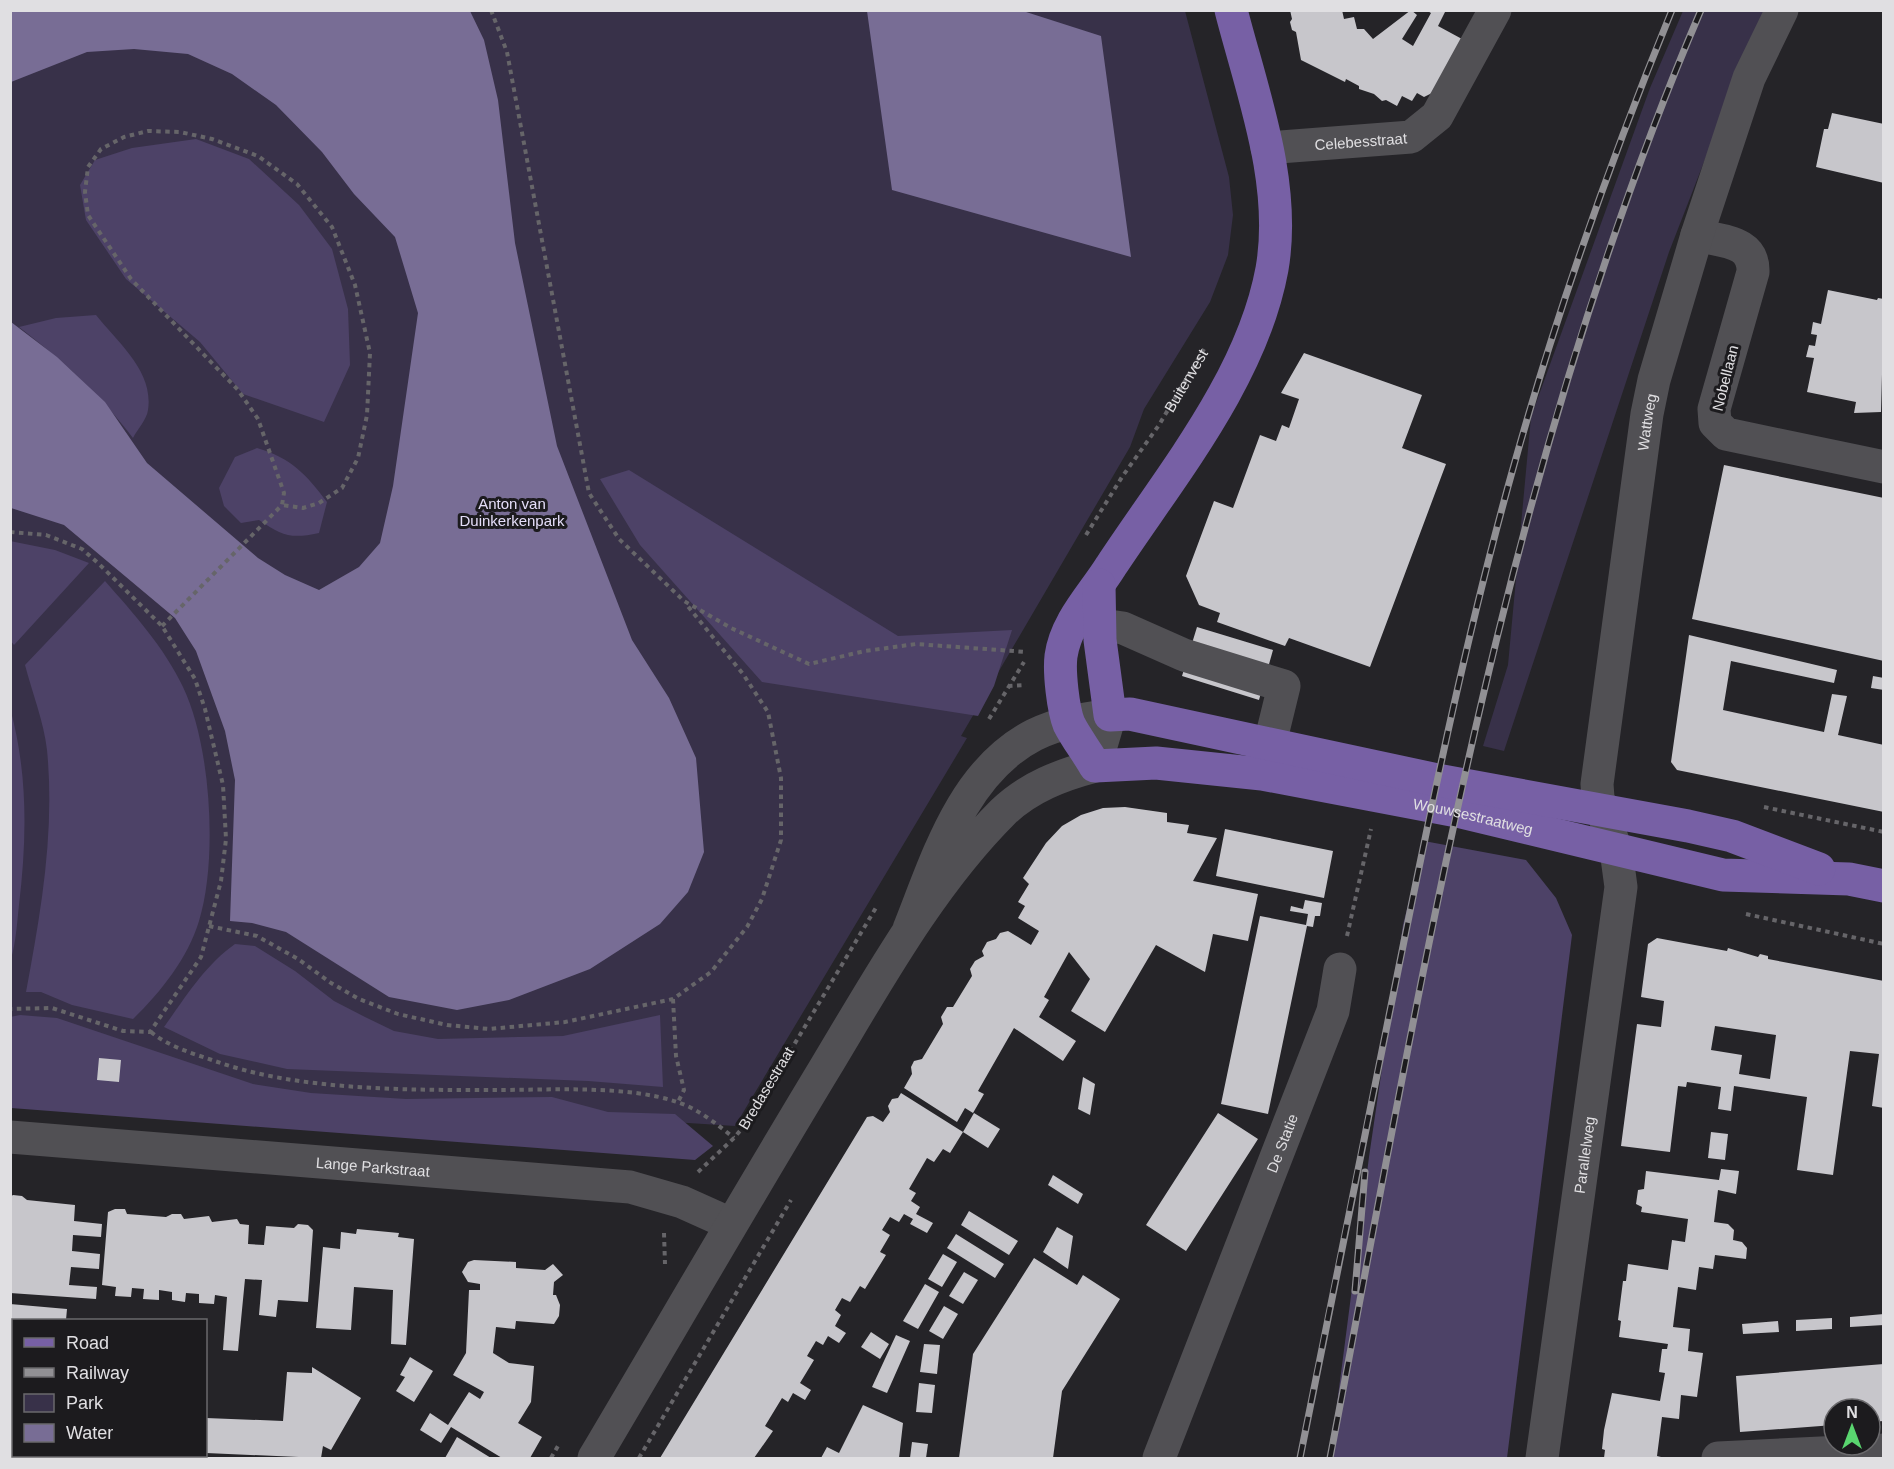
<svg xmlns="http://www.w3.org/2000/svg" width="1894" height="1469" viewBox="0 0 1894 1469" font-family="Arial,sans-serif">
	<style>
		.green { fill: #383149 }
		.forest { fill: #4d4267 }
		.water { fill: #786d95 }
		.building { fill: #c7c6cb; fill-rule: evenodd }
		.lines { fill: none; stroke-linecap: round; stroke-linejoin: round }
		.path { stroke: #666569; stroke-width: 4; stroke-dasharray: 4.5 4.5; stroke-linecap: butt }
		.minor { stroke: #515054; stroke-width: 33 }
		.major { stroke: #7760a5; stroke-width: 33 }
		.rail-casing { stroke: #919094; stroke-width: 7 }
		.rail { stroke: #1c1b1e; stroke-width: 4.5; stroke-dasharray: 14; stroke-linecap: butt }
		.labels { text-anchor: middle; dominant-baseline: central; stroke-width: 6; stroke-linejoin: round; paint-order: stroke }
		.street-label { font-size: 15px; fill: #e0dfe2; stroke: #1c1b1e }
		.park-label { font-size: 15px; fill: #e5def9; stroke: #1c1b1e }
	</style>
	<rect width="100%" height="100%" fill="#252428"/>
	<path class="green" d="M11 11H1185L1229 177 1233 215 1228 255 1210 302 1144 409 1130 447 961 736 967 738 735 1126 11 1080Z
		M1683 11H1769L1716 131 1669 252 1504 751 1483 746 1508 665 1531 417 1650 88Z"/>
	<path class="forest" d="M196 139 249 159 299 205 332 249 348 309 350 365 324 422 243 394 200 342 126 279 86 220 80 185 95 160 132 148Z
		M96 315C118 343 154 371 148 410 147 419 137 430 133 438 98 392 64 362 19 327L56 318Z
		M257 448C291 458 306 474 327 502L319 533C291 539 282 536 259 520L241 523 224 506 219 488 235 457Z
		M629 470 898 636 1012 630 994 686 978 716 762 682 640 545 600 479Z
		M10 541 55 550 89 563 14 645 10 640Z
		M105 581C134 614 164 647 183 687 211 745 218 860 199 921 188 958 160 993 133 1019L72 1005 41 992H26C41 911 55 832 47 750 44 722 32 692 25 665Z
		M10 708C28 773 27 838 19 905 17 923 16 942 11 959Z
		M1424 841 1526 860 1556 898 1572 935 1507 1458H1330L1369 1157 1403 925Z
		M235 944 255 946 295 971 334 1001 365 1017 394 1031 438 1039 563 1036 660 1015 663 1087 588 1081 287 1069 220 1054 164 1027C185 998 205 965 235 944Z
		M20 1015 57 1018 253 1084 311 1093 406 1099 552 1097 608 1112 675 1114 713 1146 695 1160 11 1108 10 1017Z"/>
	<path class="water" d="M11 10 470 11 484 40 498 100 515 243 557 446 632 640 669 698 696 758 704 852 688 892 660 924 590 969 509 1000 457 1010 389 997 286 932 252 923 230 921 235 780 225 731 196 651 175 618 64 525 11 508V322L57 357 105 402 147 463 258 558 285 575 319 590 359 567 380 543 393 486 418 313 395 237 354 194 322 152 276 105 232 74 188 54 134 49 87 52 11 82Z
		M867 11H1023L1101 36 1131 257 892 190Z"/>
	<path class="building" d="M1290 10H1342L1344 19 1354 17 1357 29H1364L1373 39 1411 10 1417 15 1402 39 1413 46 1431 13 1426 10H1446L1438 26 1462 39 1434 92 1424 97 1417 93 1412 101 1402 96 1397 106 1386 100 1382 101 1374 94 1359 89V86L1346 79 1345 82 1301 60 1296 32 1292 30 1290 22 1292 19Z
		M1832 113 1884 124V183L1816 167 1824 129H1828Z
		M1828 290 1877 300 1878 298 1884 299 1881 412 1854 413 1856 402 1807 392 1814 358 1806 357 1809 345 1815 346 1817 335 1811 334 1813 322 1821 324Z
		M1304 353 1422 395 1402 448 1446 464 1370 667 1289 638 1285 646 1217 622 1220 613 1199 605 1186 576 1214 501 1233 508 1260 435 1276 441 1282 425 1289 428 1299 399 1281 393Z
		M1724 465 1884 498V661L1692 619Z
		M1197 627 1273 650 1259 700 1182 676Z
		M1689 635 1837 670 1834 683 1731 661 1723 710 1824 732 1832 694 1847 696 1838 735 1884 745V812L1677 770 1671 762Z
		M1873 676 1884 678V690L1871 688Z
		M1125 807 1167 813V822L1189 825 1187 833 1217 838 1193 881 1258 894 1248 941 1213 934 1205 972 1156 945 1105 1032 1071 1011 1090 979 1069 952 1044 997 1049 1000 1039 1017 1076 1041 1063 1061 1014 1028 978 1091 984 1094 973 1113 965 1108 957 1122 904 1088 912 1074 911 1067 914 1061 922 1059 943 1024 941 1017 947 1007H953L972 976 970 969 975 961 984 956 982 951 987 942 996 939 1000 933 1008 931 1031 945 1039 931 1018 918 1025 906 1018 902 1029 884 1023 878 1046 843 1062 826 1081 815 1103 808Z
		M1225 829 1333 851 1324 898 1216 876Z
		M1305 900 1322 903 1320 916H1315L1313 927 1307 926 1268 1114 1221 1104 1260 916 1306 925 1308 914 1290 911 1291 906 1303 909Z
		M1657 938 1727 951 1728 948 1758 957 1760 954 1768 956V959L1884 981V1108L1872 1106 1879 1054 1850 1051 1833 1175 1797 1170 1807 1097 1734 1086 1731 1111 1718 1109 1721 1087 1687 1082 1686 1087 1678 1086 1670 1152 1621 1146 1637 1024 1661 1027 1664 1001 1641 997 1648 944ZM1715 1026 1776 1035 1770 1079 1739 1074 1742 1055 1711 1050Z
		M99 1058 121 1060 119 1082 97 1080Z
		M1083 1077 1095 1084 1090 1115 1078 1109Z
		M901 1093 963 1132 974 1113 1000 1129 988 1148 963 1132 950 1153 943 1149 934 1162 927 1158 909 1189 916 1193 911 1201 920 1207 916 1214 933 1223 927 1233 910 1224 913 1219 904 1214 899 1222 890 1217 882 1230 890 1235 880 1252 886 1255 865 1289 860 1286 850 1302 842 1298 835 1310 841 1315 835 1326 846 1333 839 1343 828 1336 823 1345 816 1341 807 1356 814 1360 800 1383 811 1390 805 1400 793 1393 788 1402 782 1398 765 1426 773 1431 754 1458H660L867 1117 873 1116 883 1122 890 1112 888 1106 892 1099 898 1098Z
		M1218 1113 1258 1139 1186 1251 1146 1225Z
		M1711 1132 1728 1134 1725 1160 1708 1158Z
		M1721 1169 1739 1171 1736 1194 1718 1190 1714 1222 1728 1224 1734 1230 1733 1240 1742 1242 1747 1248 1746 1259 1715 1255 1713 1269 1699 1267 1696 1290 1678 1287 1673 1327 1690 1329 1688 1351 1703 1353 1697 1397 1681 1395 1679 1419 1662 1417 1657 1456 1665 1458H1604L1605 1450 1602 1449 1604 1430 1612 1393 1660 1401 1665 1373 1659 1372 1662 1349H1667L1668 1344 1619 1337 1621 1321 1618 1320 1623 1281H1626L1628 1264 1668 1270 1672 1240 1685 1242 1688 1219 1641 1212 1642 1207 1636 1204 1638 1190 1644 1189 1646 1171 1719 1180Z
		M1053 1175 1083 1194 1078 1204 1048 1185Z
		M13 1195 22 1196 27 1200 75 1205 74 1221 102 1224 101 1237 73 1235 72 1251 100 1254 99 1269 71 1267 69 1285 97 1287 96 1299 10 1293V1197Z
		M115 1209H125L127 1214 166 1217 172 1214H181L184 1219 209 1216 212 1222 237 1219 240 1224 249 1225 248 1244 264 1245 266 1226 294 1228 298 1224 308 1225 313 1230 308 1302 278 1300 276 1317 259 1315 262 1280 245 1279 238 1351 223 1350 227 1297 215 1295 214 1304 199 1303V1294L186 1293 185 1302 172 1300V1292L159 1290V1300L143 1299 144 1289 132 1288 131 1297 115 1296 116 1287 102 1285 108 1212Z
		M969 1211 1018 1241 1009 1255 961 1225Z
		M1057 1227 1073 1236 1068 1269 1043 1252Z
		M357 1229 399 1233 398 1237 414 1239 406 1345 391 1344 393 1290 354 1287 351 1330 316 1328 323 1247 340 1249 341 1232 356 1234Z
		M956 1234 1004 1264 995 1278 947 1248Z
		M943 1254 957 1262 942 1287 928 1279Z
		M1034 1258 1077 1285 1083 1275 1120 1299 1062 1391 1053 1458H959L973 1354Z
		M474 1260 516 1262V1268L545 1270 553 1264 563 1275 554 1282 553 1295H556L560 1305 559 1316 554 1324 516 1321 515 1329 496 1327 493 1353 509 1363 534 1366 531 1402 518 1423 542 1437 530 1458H502L451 1427 441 1443 420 1430 430 1413 448 1425 469 1392 480 1399 484 1392 453 1375 466 1353 469 1290H480V1284L468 1282 462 1272 468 1262Z
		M964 1272 978 1280 963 1304 949 1296Z
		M925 1284 939 1292 918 1329 903 1321Z
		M10 1304 67 1309 66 1320H14V1397L10 1396Z
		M944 1306 958 1314 943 1339 929 1331Z
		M1884 1314V1325L1850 1327V1317Z
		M1832 1318V1329L1796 1331V1320Z
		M1778 1321 1779 1332 1743 1334 1742 1324Z
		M871 1332 889 1344 880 1359 861 1347Z
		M896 1335 910 1341 887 1393 872 1387Z
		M924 1344 940 1345 937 1374 920 1372Z
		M410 1357 433 1371 414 1402 396 1391 405 1377 400 1375Z
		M1884 1364V1421L1870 1422V1409H1834V1425L1740 1432 1736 1376Z
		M312 1367 361 1398 331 1450 323 1446 321 1458 206 1453V1418L283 1421 287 1372 312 1373Z
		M919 1383 935 1385 932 1413 916 1412Z
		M863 1405 903 1423 899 1458H821L827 1447 839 1453Z
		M10 1411H14V1451H10Z
		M457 1437 491 1458H445Z
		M912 1442 928 1444 926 1458H910Z
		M88 1456H115V1458H88Z
		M116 1456H151V1458H116Z"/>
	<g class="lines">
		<g class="path">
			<path d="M491 10 507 52 589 493 619 539 684 601 731 628 809 664 865 651 916 644 1027 652"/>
			<path d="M10 532 46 535 82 549 99 564 162 626 195 679 205 709 223 785 226 839 221 881 201 957 150 1032 123 1031 52 1008 10 1009"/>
			<path id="s1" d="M1086 535 1122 477 1159 425 1204 349"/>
			<path d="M162 626 282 505 284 493 258 419 238 390 131 279 88 215 85 192 88 167 101 149 124 137 148 131 180 132 212 139 258 156 297 184 332 227 355 285 370 353 367 415 358 458 342 488 319 503 303 508 282 505"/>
			<path d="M1008 686 1026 685"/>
			<path d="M989 719 1024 662"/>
			<path d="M1764 807 1884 832"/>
			<path d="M1746 914 1884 944"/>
			<path d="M209 926 257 936 298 959 331 983 359 999 398 1014 447 1025 489 1029 565 1022 673 999 711 972 747 927 762 899 781 840V778L768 712 743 674 686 604"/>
			<path d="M1347 936 1371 829"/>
			<path d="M673 999 676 1056 684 1090 678 1102"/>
			<path d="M151 1032C168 1046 191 1053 212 1060 296 1091 407 1090 496 1090 548 1090 628 1085 677 1102 697 1108 718 1125 734 1138"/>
			<path d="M767 1090 877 906"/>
			<path d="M698 1172 734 1138 749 1120"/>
			<path d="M664 1233 665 1264"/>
			<path d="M551 1458 558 1446"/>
			<path d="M639 1458 791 1200"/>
		</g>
		<g class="minor">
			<path id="s2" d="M1267 148 1411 137 1437 116 1495 10"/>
			<path d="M1697 235C1722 242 1754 240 1753 272L1714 409 1715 423 1726 434 1884 467"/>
			<path d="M1074 621 1123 628 1184 655 1284 686 1263 772"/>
			<path id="s3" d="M10 1137 630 1187 682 1202 731 1224"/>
			<path d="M594 1458C671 1328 747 1197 825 1068 878 980 930 885 1003 812 1029 787 1061 775 1095 766L1110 715C1084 719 1058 723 1034 735 962 772 937 859 909 929"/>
			<path id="s4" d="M1159 1458 1333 1011 1340 969"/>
			<path id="s5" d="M1542 1458 1621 887 1616 850 1598 798 1597 784 1647 414 1654 380 1697 235 1749 78 1782 10"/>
			<path d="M1718 1458 1884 1450"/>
		</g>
		<g class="major">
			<path id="s6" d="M1231 10C1252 92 1287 183 1272 269 1252 378 1171 475 1111 566 1093 595 1066 621 1061 656 1059 672 1063 709 1069 724 1076 738 1087 752 1095 766L1156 763 1262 774 1457 811 1723 875 1849 879 1884 886"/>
			<path d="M1099 585 1100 640 1110 715 1130 714 1437 780 1688 826 1732 836 1819 869"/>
		</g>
		<g class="rail-casing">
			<path id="rail" d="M1355 1291 1365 1172
				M1300 1458C1332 1296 1365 1134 1398 971 1432 802 1467 632 1514 465 1557 311 1611 159 1672 10
				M1330 1458C1424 970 1503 471 1701 10"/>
		</g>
		<use href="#rail" class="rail"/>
	</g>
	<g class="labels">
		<g class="street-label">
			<text stroke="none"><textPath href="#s2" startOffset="94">Celebesstraat</textPath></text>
			<text transform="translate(1725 378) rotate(-76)">Nobellaan</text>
			<text stroke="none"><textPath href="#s1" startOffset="184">Buitenvest</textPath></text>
			<text stroke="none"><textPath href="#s5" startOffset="1048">Wattweg</textPath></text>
			<text stroke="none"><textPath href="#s6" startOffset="1210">Wouwsestraatweg</textPath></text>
			<text transform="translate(766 1088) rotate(-59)">Bredasestraat</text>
			<text stroke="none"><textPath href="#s4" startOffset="338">De Statie</textPath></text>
			<text stroke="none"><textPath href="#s5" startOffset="306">Parallelweg</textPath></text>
			<text stroke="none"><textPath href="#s3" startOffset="364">Lange Parkstraat</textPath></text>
		</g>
		<g class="park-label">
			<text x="512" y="503">Anton van<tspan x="512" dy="17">Duinkerkenpark</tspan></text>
		</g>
	</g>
	<rect width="1894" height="1469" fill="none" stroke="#e0dfe2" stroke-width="24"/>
	<rect x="12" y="1319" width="195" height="138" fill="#1c1b1e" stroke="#6a696c" stroke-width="1.5"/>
	<rect x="24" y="1338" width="30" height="9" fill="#7760a5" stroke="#6a696c" stroke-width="1.5"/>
	<text x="66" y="1349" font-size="18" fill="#e0dfe2">Road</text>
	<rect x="24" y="1368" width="30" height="9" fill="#919094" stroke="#6a696c" stroke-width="1.5"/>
	<text x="66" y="1379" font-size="18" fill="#e0dfe2">Railway</text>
	<rect x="24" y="1394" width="30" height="18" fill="#383149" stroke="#6a696c" stroke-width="1.5"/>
	<text x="66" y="1409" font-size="18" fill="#e0dfe2">Park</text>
	<rect x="24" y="1424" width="30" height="18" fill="#786d95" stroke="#6a696c" stroke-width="1.5"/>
	<text x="66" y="1439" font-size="18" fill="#e0dfe2">Water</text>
	<g transform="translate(1852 1427)"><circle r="28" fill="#1c1b1e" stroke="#6a696c" stroke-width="1.5"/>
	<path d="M0-4.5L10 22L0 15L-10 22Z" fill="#59d56f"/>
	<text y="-9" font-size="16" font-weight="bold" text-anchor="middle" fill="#e0dfe2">N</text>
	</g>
</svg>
